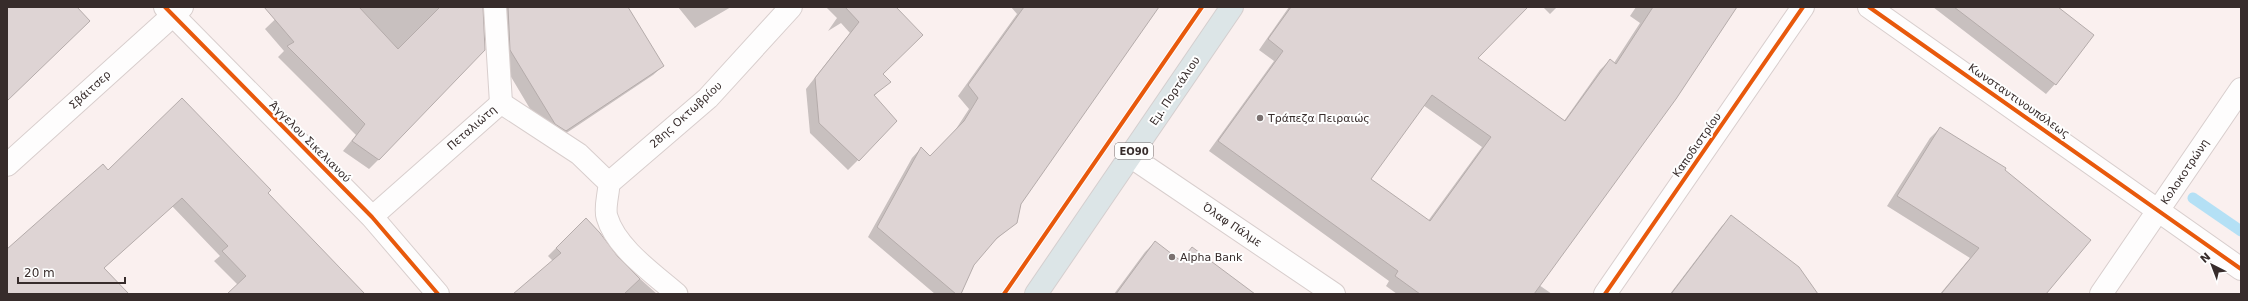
<svg xmlns="http://www.w3.org/2000/svg" width="2248" height="301" viewBox="0 0 2248 301" font-family="'DejaVu Sans',sans-serif">
	<style>
		.shadow { fill: #0003; fill-rule: evenodd }
		.lines { fill: none; stroke-linecap: round; stroke-linejoin: round }
		.stream { stroke: #b4e0f5; stroke-width: 11 }
		.building { fill: #ded4d4; stroke: #b5acab; fill-rule: evenodd }
		.service-casing { stroke: #d8cecd; stroke-width: 23 }
		.minor-casing { stroke: #d8cecd; stroke-width: 24 }
		.primary-casing { stroke: #d5cfcf; stroke-width: 24 }
		.service { stroke: #fefdfd; stroke-width: 21 }
		.minor { stroke: #fefdfd; stroke-width: 22 }
		.primary { stroke: #dce5e7; stroke-width: 22 }
		.cycleway-casing { stroke: #fefefe; stroke-width: 6 }
		.cycleway { stroke: #e8590c; stroke-width: 4 }
		.poi-dot { fill: #7b7170; stroke: #fefefe; stroke-width: 1.5 }
		.labels { text-anchor: middle; dominant-baseline: central; stroke-width: 4; stroke-linejoin: round; paint-order: stroke }
		.shield { fill: #fefefe; stroke: #736b6a; stroke-width: 1 }
		.shield-label { font-size: 10px; font-weight: bold; fill: #372c2b }
		.street-label { font-size: 11px; fill: #372c2b; stroke: #fefefe }
		.poi-label { font-size: 11px; fill: #372c2b; stroke: #fefefe; text-anchor: start }
	</style>
	<rect width="100%" height="100%" fill="#faf0ef"/>
	<path class="shadow" d="M288 7H482L379 159 369 169 343 151 356 135 278 57 284 51 265 29Z
		M492 7H617L663 66 653 75 556 140 545 134 501 60Z
		M678 7H731L695 28Z
		M826 7H895L882 74 889 82 873 97 858 160 848 170 810 133 806 89 850 33 841 23 828 31 837 18Z
		M1011 7H1158L1020 203 1016 222 991 244 974 264 960 294H935L868 237 912 158 921 148 930 157 954 132 969 109 958 96 1017 14Z
		M1289 7H1526L1476 58 1564 121 1600 70 1610 60 1614 63 1640 23 1630 16 1636 7H1736L1539 285 1552 294H1397L1386 286 1389 281 1209 151 1274 61 1259 50ZM1423 105 1482 147 1428 221 1370 179Z
		M1543 7H1557L1550 14Z
		M1933 7H2056L2055 84 2046 94Z
		M1940 128 2004 170 2045 294H1940L1970 258 1887 206 1930 138Z
		M108 171 267 193 364 294H229L238 285 214 261 220 256 172 206 103 269 127 294H7V250Z
		M1731 217 1817 294H1670L1721 227Z
		M1155 242 1180 261 1192 249 1254 294H1114L1145 252Z
		M556 248 618 259 657 294H517L553 261 548 256Z"/>
	<g class="lines">
		<path class="stream" d="M2193 198 2241 231"/>
	</g>
	<path class="building" d="M7 7H77L90 21 7 101Z
		M264 7H359L398 49 440 7H483L485 50 379 160 352 141 365 124 287 46 294 42Z
		M508 7H628L664 66 566 131 555 124 510 50Z
		M845 7H896L923 35 883 74 891 82 874 95 897 121 859 161 819 123 815 78 859 22Z
		M1024 7H1159L1021 204 1017 223 997 238 974 265 961 294H956L877 227 921 147 930 156 964 121 978 98 968 85Z
		M1291 7H1528L1478 58 1565 121 1610 59 1616 64 1653 7H1737L1676 99 1534 294H1420L1395 276 1398 271 1218 141 1283 51 1268 39ZM1432 95 1491 137 1430 221 1371 179Z
		M1954 7H2058L2094 35 2056 85Z
		M182 98 271 190 268 193 365 294H227L246 276 222 251 228 246 182 198 104 268 129 294H7V249L103 164 108 170Z
		M1940 127 2006 168 2005 170 2091 240 2046 294H1941L1979 248 1897 196Z
		M1731 215 1799 267 1818 294H1671Z
		M586 218 600 233 618 257 640 279 624 294H513L561 253 556 248Z
		M1155 241 1181 261 1192 247 1255 294H1116Z"/>
	<g class="lines">
		<g class="service-casing">
			<path id="service" d="M372 217 501 103 579 154 609 183C609 193 604 208 607 217 616 248 654 274 677 294"/>
		</g>
		<g class="minor-casing">
			<path id="minor" d="M165 7 372 217 438 294
				M495 7 501 103
				M1869 7 2241 269
				M1130 156 1334 294
				M7 165 182 7
				M609 183 708 98 791 7
				M1605 294 1803 7
				M2101 294 2241 89"/>
		</g>
		<g class="primary-casing">
			<path id="primary" d="M1036 294 1232 7"/>
		</g>
		<use href="#service" class="service"/>
		<use href="#minor" class="minor"/>
		<use href="#primary" class="primary"/>
		<g class="cycleway-casing">
			<path id="cycleway" d="M165 7 372 217 438 294
				M1869 7 2241 269
				M1004 294 1202 7
				M1605 294 1803 7"/>
		</g>
		<use href="#cycleway" class="cycleway"/>
	</g>
	<g class="poi-dot">
		<circle cx="1260" cy="118" r="4"/>
		<circle cx="1172" cy="257" r="4"/>
	</g>
	<g class="labels">
		<rect class="shield" x="1115" y="143" width="38" height="16" rx="3"/>
		<g class="shield-label">
			<text x="1134" y="151">ΕΟ90</text>
		</g>
		<g class="street-label">
			<text transform="translate(90 90) rotate(-42)">Σβάιτσερ</text>
			<text transform="translate(1175 91) rotate(-56)">Εμ. Πορτάλιου</text>
			<text transform="translate(2019 101) rotate(35)">Κωνσταντινουπόλεως</text>
			<text transform="translate(686 115) rotate(-42)">28ης Οκτωβρίου</text>
			<text transform="translate(472 128) rotate(-41)">Πεταλιώτη</text>
			<text transform="translate(310 142) rotate(45)">Άγγελου Σικελιανού</text>
			<text transform="translate(1697 145) rotate(-55)">Καποδιστρίου</text>
			<text transform="translate(2185 172) rotate(-56)">Κολοκοτρώνη</text>
			<text transform="translate(1232 225) rotate(34)">Όλαφ Πάλμε</text>
		</g>
		<g class="poi-label">
			<text x="1268" y="118">Τράπεζα Πειραιώς</text>
			<text x="1180" y="257">Alpha Bank</text>
		</g>
	</g>
	<rect width="2248" height="301" fill="none" stroke="#372c2b" stroke-width="16"/>
	<g transform="translate(2212 265) rotate(318)" stroke="#fefefe" stroke-width="3" paint-order="stroke">
	<path d="M0-3L7 15L0 10L-7 15Z" fill="#372c2b"/>
	<text y="-6" font-size="11" font-weight="bold" text-anchor="middle" fill="#372c2b">N</text>
	</g>
	<path d="M18 277v6h107v-6" fill="none" stroke="#372c2b" stroke-width="2"/>
	<text x="24" y="277" font-size="12" fill="#372c2b" stroke="#fefefe" stroke-width="3" paint-order="stroke">20 m</text>
</svg>
